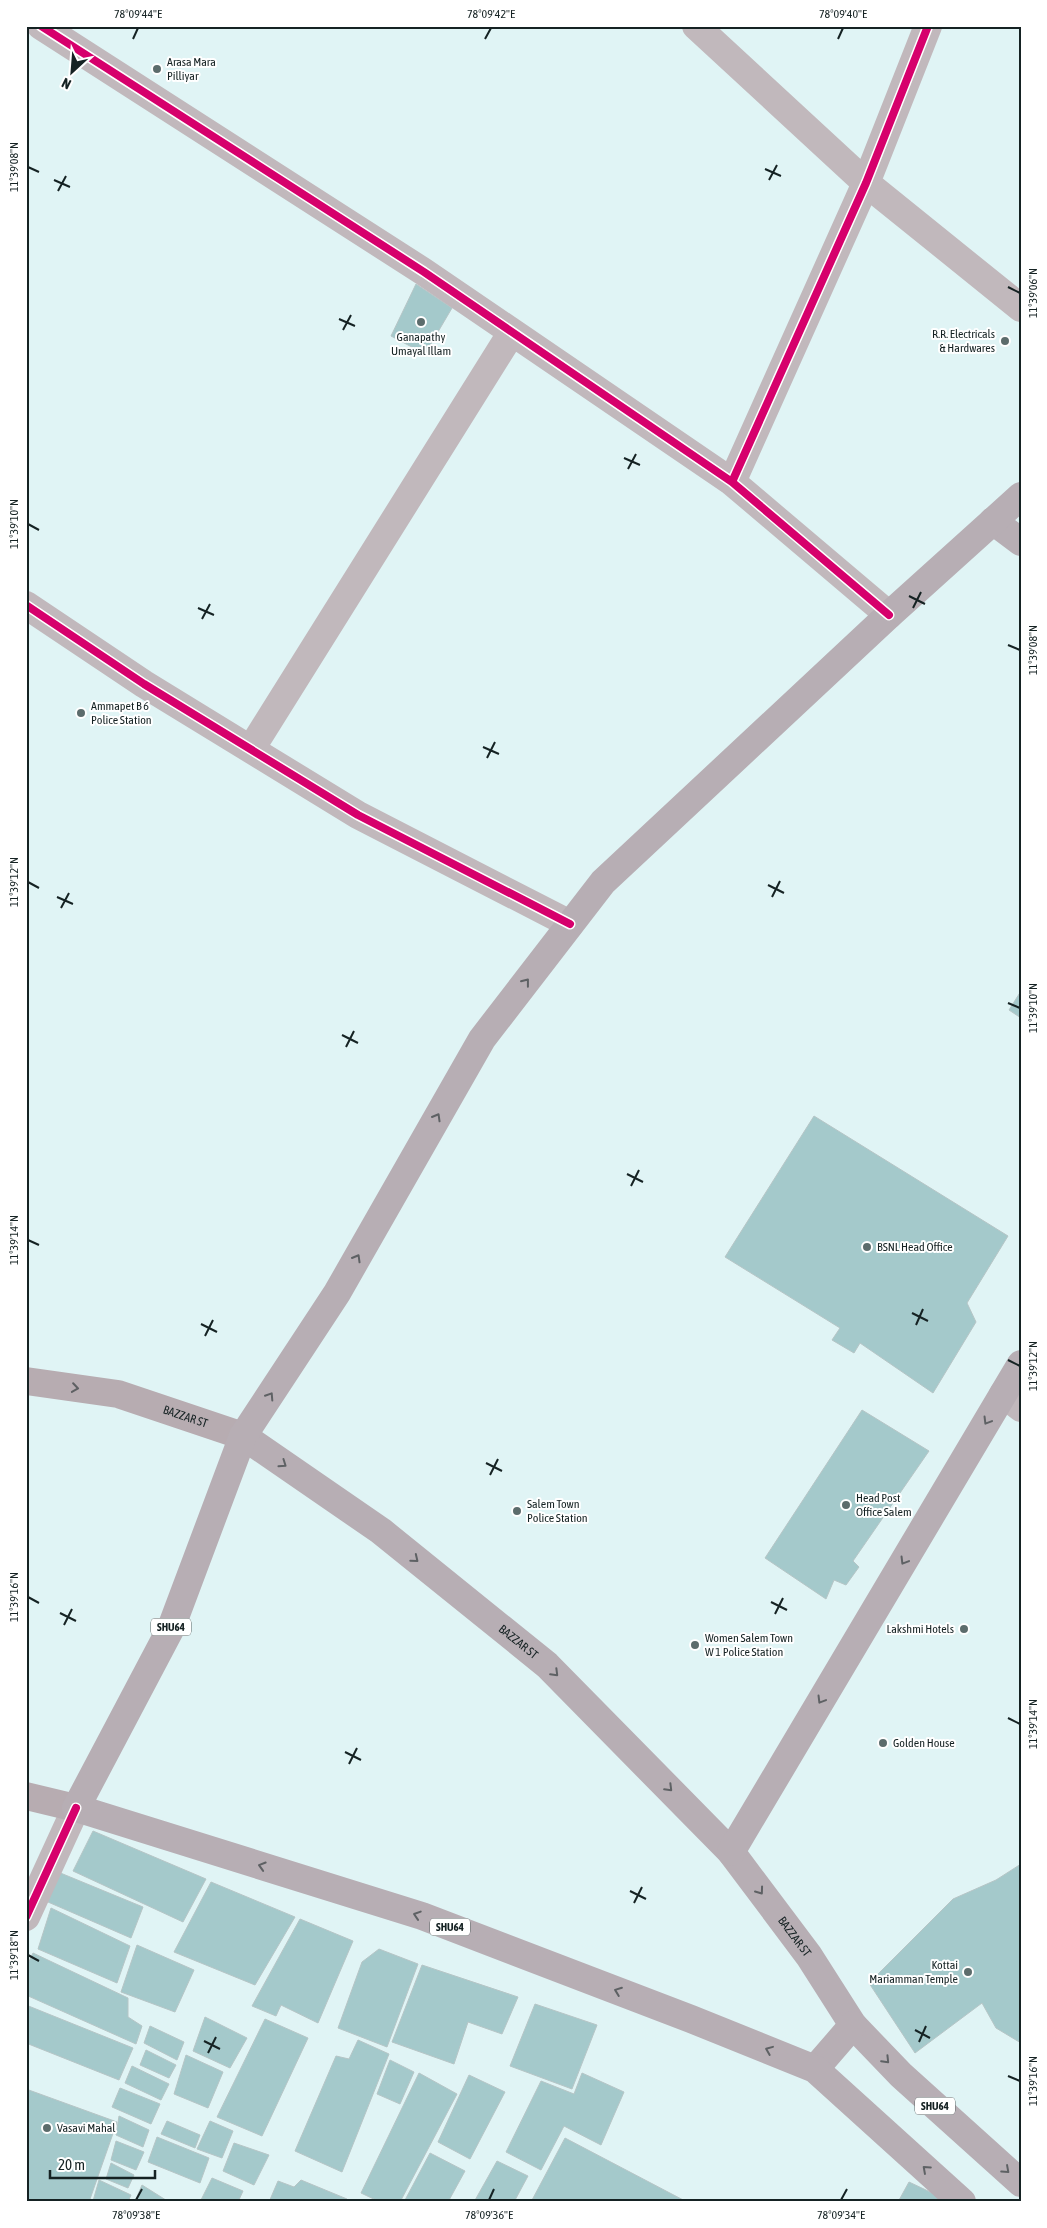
<svg xmlns="http://www.w3.org/2000/svg" width="1047" height="2228" viewBox="0 0 1047 2228" font-family="'Asap Condensed',sans-serif">
	<style>
		.building { fill: #a4c9cb; stroke: #b6c5c6 }
		.lines { fill: none; stroke-linecap: round; stroke-linejoin: round }
		.street { stroke: #c1b8bc; stroke-width: 28 }
		.secondary { stroke: #b7acb1; stroke-width: 28 }
		.primary { stroke: #b7aeb4; stroke-width: 28 }
		.cycleway-casing { stroke: #fff; stroke-width: 11 }
		.cycleway { stroke: #d6006c; stroke-width: 8 }
		.oneway { stroke: #5e6164 }
		.oneway2 { stroke: #5e6063 }
		.ticks { fill: none; stroke: #152223; stroke-width: 2 }
		.poi-dot { fill: #5c6c6c; stroke: #fff; stroke-width: 2 }
		.labels { text-anchor: middle; dominant-baseline: central; stroke-width: 4; stroke-linejoin: round; paint-order: stroke }
		.shield { fill: #fff; stroke: #5b6465; stroke-width: 1 }
		.shield-label { font-size: 11px; font-weight: bold; fill: #152223 }
		.poi-label { font-size: 12px; fill: #152223; stroke: #fff; text-anchor: start }
		.street-label { font-size: 12px; fill: #152223; stroke: #fff }
		.neatline { fill: none; stroke: #152223; stroke-width: 2 }
		.ticks-label { font-size: 12px; text-anchor: middle; fill: #152223 }
	</style>
	<rect width="100%" height="100%" fill="#e0f4f5"/>
	<path class="building" d="M416 284 452 308 425 354 391 336Z
		M1021 991V1018L1009 1010Z
		M814 1116 1008 1236 967 1303 976 1322 933 1393 860 1343 854 1353 832 1340 840 1328 725 1257Z
		M862 1410 929 1451 853 1561 859 1567 846 1585 834 1580 826 1599 765 1558Z
		M93 1831 206 1879 183 1922 73 1871Z
		M1021 1864V2043L996 2028 982 2003 915 2053 869 1983 953 1899 996 1880Z
		M58 1872 143 1907 131 1938 48 1902Z
		M211 1882 295 1917 255 1985 174 1952Z
		M51 1908 130 1946 117 1983 38 1949Z
		M300 1919 353 1941 318 2023 281 2005 276 2016 252 2006Z
		M137 1945 194 1970 175 2012 121 1992Z
		M379 1949 418 1964 387 2047 338 2028 362 1962Z
		M33 1953 128 1998V2017L142 2026 136 2044 26 1995V1968Z
		M422 1965 518 1997 502 2034 468 2022 454 2064 392 2042Z
		M535 2004 597 2025 572 2089 510 2066Z
		M26 2005 133 2048 119 2080 26 2043Z
		M205 2017 247 2038 230 2068 193 2051Z
		M265 2019 308 2038 262 2136 217 2117Z
		M150 2026 184 2042 177 2060 144 2043Z
		M358 2040 389 2054 342 2172 295 2151 336 2056 349 2059Z
		M146 2050 176 2065 169 2078 140 2065Z
		M186 2055 223 2072 208 2108 174 2094Z
		M390 2060 414 2072 400 2104 377 2094Z
		M132 2066 169 2084 161 2100 125 2083Z
		M419 2073 457 2094 400 2202H380L361 2193Z
		M582 2073 624 2092 601 2145 564 2126 541 2170 506 2152 541 2081 574 2094Z
		M469 2075 505 2092 470 2159 438 2142Z
		M120 2088 160 2104 151 2124 112 2107Z
		M26 2089 117 2122 89 2202H26Z
		M119 2116 149 2130 143 2147 116 2135Z
		M167 2121 200 2135 195 2148 161 2134Z
		M210 2121 233 2131 222 2158 197 2149Z
		M157 2137 209 2158 200 2183 148 2162Z
		M565 2138 687 2202H531Z
		M116 2141 144 2152 136 2170 111 2160Z
		M234 2143 269 2155 254 2185 223 2171Z
		M430 2153 465 2171 448 2202H404Z
		M497 2161 528 2176 514 2202H474Z
		M111 2163 134 2175 128 2188 106 2179Z
		M212 2178 243 2191 238 2202H200Z
		M99 2180 131 2195 128 2202 93 2201Z
		M301 2180 347 2199 346 2202H269L278 2181 294 2187Z
		M909 2182 945 2199 944 2202H898Z
		M142 2185 169 2202H140L136 2199Z"/>
	<g class="lines">
		<path class="street" d="M41 26 424 272 732 482 889 615
			M696 26 866 183 1021 308
			M732 482 866 183 928 26
			M26 605 144 684 358 815 570 924
			M251 749 512 332
			M1003 1394 1021 1408
			M26 1917 76 1808"/>
		<g class="secondary">
			<path id="s1" d="M26 1381 118 1394 243 1436"/>
			<path d="M26 1796 76 1808"/>
		</g>
		<g class="primary">
			<path d="M993 521 1021 542"/>
			<path id="s2" d="M243 1436 381 1531 547 1665 731 1852 809 1956 853 2025 901 2075 1021 2183"/>
			<path d="M731 1852 1021 1364"/>
			<path d="M815 2069 853 2025"/>
			<path d="M962 2202 815 2069 691 2019 422 1916 76 1808 171 1628 243 1436 337 1293 482 1039 603 882 889 615 1021 496"/>
		</g>
		<g class="cycleway-casing">
			<path id="cycleway" d="M41 26 424 272 732 482 889 615
				M732 482 866 183 928 26
				M26 605 144 684 358 815 570 924
				M26 1917 76 1808"/>
		</g>
		<use href="#cycleway" class="cycleway"/>
	</g>
	<defs><path id="oneway-chevron" d="M-2-3.5L2.5 0L-2 3.5" fill="none" stroke-width="1.6" stroke-linecap="round" stroke-linejoin="round" transform="scale(1.25)"/></defs>
	<g class="oneway">
		<use href="#oneway-chevron" transform="translate(526 982) rotate(-52)"/>
		<use href="#oneway-chevron" transform="translate(437 1117) rotate(-60)"/>
		<use href="#oneway-chevron" transform="translate(357 1258) rotate(-60)"/>
		<use href="#oneway-chevron" transform="translate(270 1396) rotate(-57)"/>
		<use href="#oneway-chevron" transform="translate(987 1421) rotate(121)"/>
		<use href="#oneway-chevron" transform="translate(283 1464) rotate(35)"/>
		<use href="#oneway-chevron" transform="translate(415 1559) rotate(39)"/>
		<use href="#oneway-chevron" transform="translate(904 1561) rotate(121)"/>
		<use href="#oneway-chevron" transform="translate(555 1673) rotate(45)"/>
		<use href="#oneway-chevron" transform="translate(821 1700) rotate(121)"/>
		<use href="#oneway-chevron" transform="translate(669 1788) rotate(45)"/>
		<use href="#oneway-chevron" transform="translate(262 1866) rotate(-163)"/>
		<use href="#oneway-chevron" transform="translate(760 1891) rotate(54)"/>
		<use href="#oneway-chevron" transform="translate(417 1915) rotate(-162)"/>
		<use href="#oneway-chevron" transform="translate(618 1991) rotate(-159)"/>
		<use href="#oneway-chevron" transform="translate(769 2050) rotate(-158)"/>
		<use href="#oneway-chevron" transform="translate(886 2060) rotate(46)"/>
		<use href="#oneway-chevron" transform="translate(926 2169) rotate(-138)"/>
		<use href="#oneway-chevron" transform="translate(1006 2170) rotate(42)"/>
	</g>
	<use class="oneway2" href="#oneway-chevron" transform="translate(75 1388) rotate(8)"/>
	<path class="ticks" d="M133 39 138 28M485 39 491 28M838 39 843 28M28 167 39 172M765 169 781 176M54 180 70 187M769 180 777 165M58 191 66 176M1008 287 1020 293M339 319 355 326M343 330 351 315M624 458 640 465M628 469 636 454M28 524 39 530M909 596 925 604M198 608 214 615M913 608 921 592M202 619 210 604M1008 645 1020 650M483 747 499 754M487 758 495 742M28 882 39 888M768 885 784 893M57 897 73 904M772 897 780 881M61 908 69 893M1008 1003 1020 1008M342 1035 358 1043M346 1047 354 1031M627 1174 643 1182M631 1186 639 1170M28 1240 39 1245M912 1313 928 1321M201 1324 217 1332M916 1325 923 1309M205 1336 213 1320M1008 1360 1020 1366M486 1463 502 1471M490 1475 498 1459M28 1597 39 1603M771 1602 787 1610M60 1613 76 1621M775 1614 783 1598M64 1625 72 1609M1008 1718 1020 1724M345 1752 361 1760M349 1764 357 1748M630 1891 646 1899M634 1903 642 1887M28 1955 39 1961M915 2030 930 2038M204 2041 220 2049M919 2042 926 2026M208 2053 216 2037M1008 2076 1020 2081M136 2200 142 2189M489 2200 494 2189M841 2200 847 2189"/>
	<g class="poi-dot">
		<circle cx="157" cy="69" r="5"/>
		<circle cx="421" cy="322" r="5"/>
		<circle cx="1005" cy="341" r="5"/>
		<circle cx="81" cy="713" r="5"/>
		<circle cx="867" cy="1247" r="5"/>
		<circle cx="846" cy="1505" r="5"/>
		<circle cx="517" cy="1511" r="5"/>
		<circle cx="964" cy="1629" r="5"/>
		<circle cx="695" cy="1645" r="5"/>
		<circle cx="883" cy="1743" r="5"/>
		<circle cx="968" cy="1972" r="5"/>
		<circle cx="47" cy="2128" r="5"/>
	</g>
	<g class="labels">
		<g class="shield">
			<rect x="151" y="1618.5" width="40" height="17" rx="4"/>
			<rect x="430" y="1918.5" width="40" height="17" rx="4"/>
			<rect x="915" y="2097.5" width="40" height="17" rx="4"/>
		</g>
		<g class="shield-label">
			<text x="171" y="1627">SHU64</text>
			<text x="450" y="1927">SHU64</text>
			<text x="935" y="2106">SHU64</text>
		</g>
		<g class="poi-label">
			<text x="167" y="62">Arasa Mara<tspan x="167" dy="14">Pilliyar</tspan></text>
			<text x="995" y="334" text-anchor="end">R.R. Electricals<tspan x="995" dy="14">&amp; Hardwares</tspan></text>
			<text x="421" y="337" text-anchor="middle">Ganapathy<tspan x="421" dy="14">Umayal Illam</tspan></text>
			<text x="91" y="706">Ammapet B 6<tspan x="91" dy="14">Police Station</tspan></text>
			<text x="877" y="1247">BSNL Head Office</text>
			<text x="856" y="1498">Head Post<tspan x="856" dy="14">Office Salem</tspan></text>
			<text x="527" y="1504">Salem Town<tspan x="527" dy="14">Police Station</tspan></text>
			<text x="954" y="1629" text-anchor="end">Lakshmi Hotels</text>
			<text x="705" y="1638">Women Salem Town<tspan x="705" dy="14">W 1 Police Station</tspan></text>
			<text x="893" y="1743">Golden House</text>
			<text x="958" y="1965" text-anchor="end">Kottai<tspan x="958" dy="14">Mariamman Temple</tspan></text>
			<text x="57" y="2128">Vasavi Mahal</text>
		</g>
		<g class="street-label">
			<text stroke="none"><textPath href="#s1" startOffset="164">BAZZAR ST</textPath></text>
			<text stroke="none"><textPath href="#s2" startOffset="344">BAZZAR ST</textPath></text>
			<text stroke="none"><textPath href="#s2" startOffset="749">BAZZAR ST</textPath></text>
		</g>
	</g>
	<rect width="1047" height="2228" fill="none" stroke="#ffffff" stroke-width="55"/>
	<g transform="translate(72 72) rotate(206)" stroke="#ffffff" stroke-width="4" paint-order="stroke">
	<path d="M0-4L9 19L0 12L-9 19Z" fill="#152223"/>
	<text y="-8" font-size="14" font-weight="bold" text-anchor="middle" fill="#152223">N</text>
	</g>
	<path d="M50 2170v8h105v-8" fill="none" stroke="#152223" stroke-width="2.5"/>
	<text x="58" y="2170" font-size="15" fill="#152223" stroke="#ffffff" stroke-width="4" paint-order="stroke">20 m</text>
	<rect x="28" y="28" width="992" height="2172" class="neatline"/>
	<g class="ticks-label">
		<text x="138" y="18">78°09'44"E</text>
		<text x="491" y="18">78°09'42"E</text>
		<text x="843" y="18">78°09'40"E</text>
		<text transform="translate(14 167) rotate(-90)" y="4">11°39'08"N</text>
		<text transform="translate(1033 293) rotate(-90)" y="4">11°39'06"N</text>
		<text transform="translate(14 524) rotate(-90)" y="4">11°39'10"N</text>
		<text transform="translate(1033 650) rotate(-90)" y="4">11°39'08"N</text>
		<text transform="translate(14 882) rotate(-90)" y="4">11°39'12"N</text>
		<text transform="translate(1033 1008) rotate(-90)" y="4">11°39'10"N</text>
		<text transform="translate(14 1240) rotate(-90)" y="4">11°39'14"N</text>
		<text transform="translate(1033 1366) rotate(-90)" y="4">11°39'12"N</text>
		<text transform="translate(14 1597) rotate(-90)" y="4">11°39'16"N</text>
		<text transform="translate(1033 1724) rotate(-90)" y="4">11°39'14"N</text>
		<text transform="translate(14 1955) rotate(-90)" y="4">11°39'18"N</text>
		<text transform="translate(1033 2081) rotate(-90)" y="4">11°39'16"N</text>
		<text x="136" y="2219">78°09'38"E</text>
		<text x="489" y="2219">78°09'36"E</text>
		<text x="841" y="2219">78°09'34"E</text>
	</g>
</svg>
